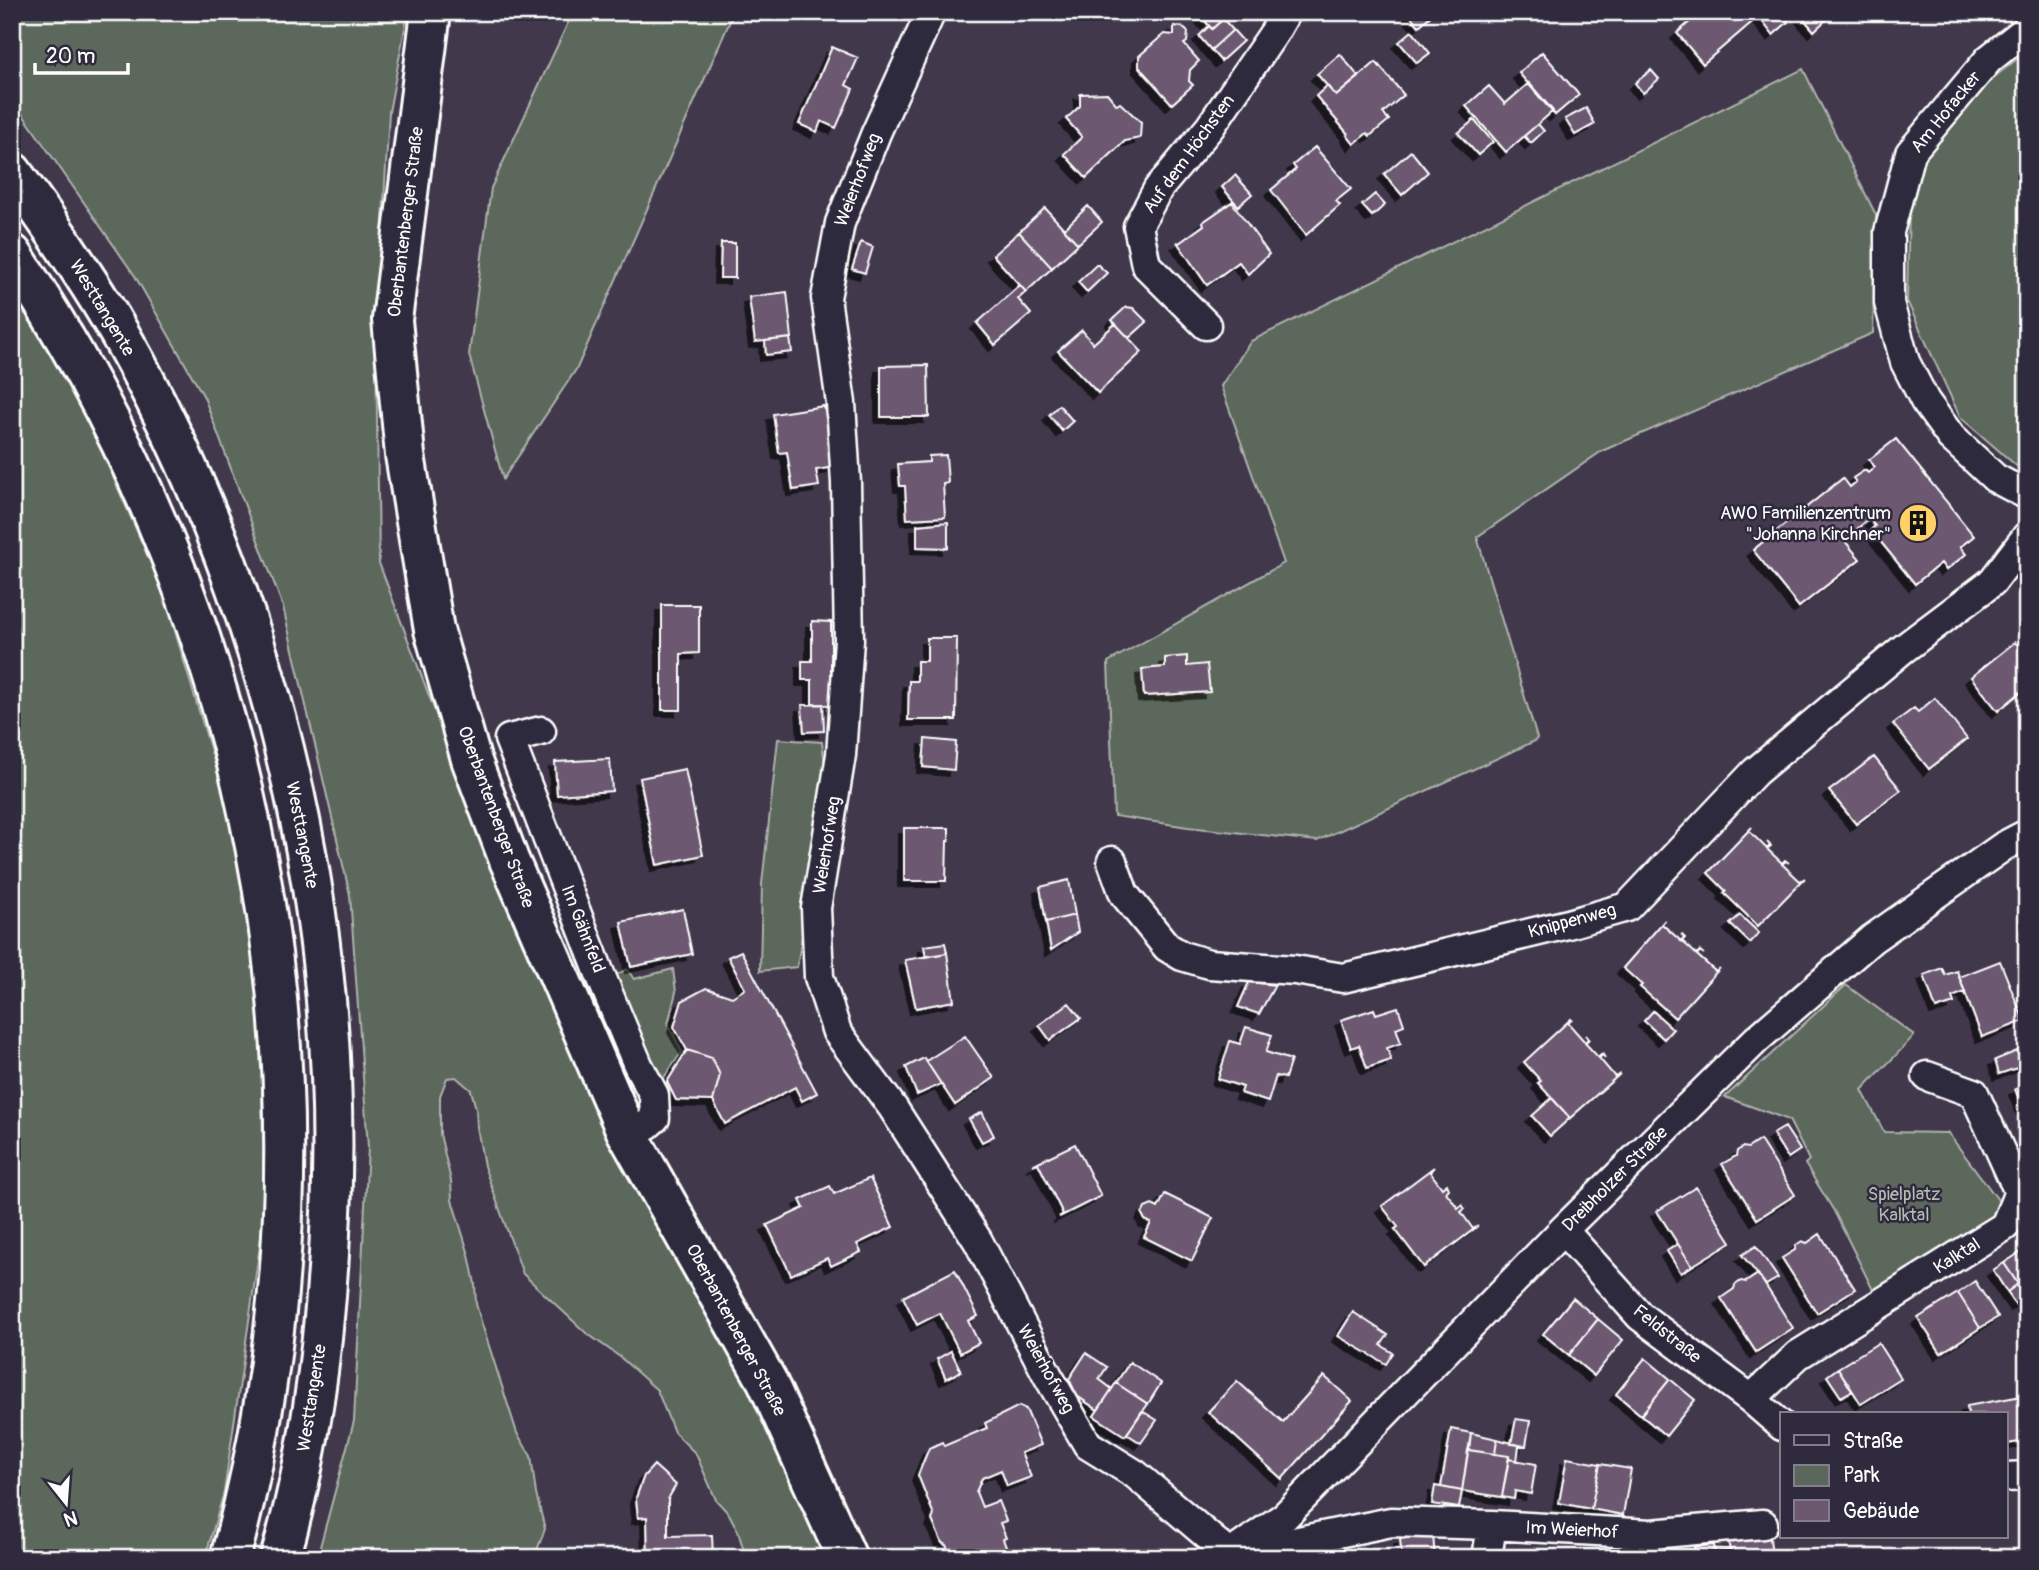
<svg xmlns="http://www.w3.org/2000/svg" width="2039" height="1570" viewBox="0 0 2039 1570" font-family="Pangolin,sans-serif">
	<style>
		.green { fill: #5c675b; stroke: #aeb3ad; stroke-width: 2 }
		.building { fill: #6c586f; stroke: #fff; stroke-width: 2; filter: url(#shadow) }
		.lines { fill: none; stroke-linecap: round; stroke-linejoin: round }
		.minor-casing { stroke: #fff; stroke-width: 33 }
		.secondary-casing { stroke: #fff; stroke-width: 44 }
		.primary-casing { stroke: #fff; stroke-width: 44 }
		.minor { stroke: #2f2a3d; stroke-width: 28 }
		.secondary { stroke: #2f2a3d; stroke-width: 38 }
		.primary { stroke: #2f2a3d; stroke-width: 38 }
		.labels { text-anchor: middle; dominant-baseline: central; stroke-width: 5; stroke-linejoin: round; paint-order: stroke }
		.street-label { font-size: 18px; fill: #fff; stroke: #2f2a3d }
		.poi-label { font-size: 18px; fill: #fff; stroke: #2f2a3d; text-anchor: end }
		.park-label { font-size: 18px; fill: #b6bbb5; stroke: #2f2a3d }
	</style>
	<defs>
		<filter id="shadow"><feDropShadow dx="-6" dy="6" stdDeviation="0" flood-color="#0009"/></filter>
	</defs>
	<rect width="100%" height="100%" fill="#41384c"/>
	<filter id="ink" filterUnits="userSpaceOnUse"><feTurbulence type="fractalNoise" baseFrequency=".0143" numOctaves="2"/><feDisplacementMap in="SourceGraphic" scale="14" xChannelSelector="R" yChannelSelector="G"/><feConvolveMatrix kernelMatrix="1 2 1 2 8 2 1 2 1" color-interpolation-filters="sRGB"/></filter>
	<g filter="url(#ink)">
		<path class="green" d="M12 12H408L389 112 376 345 379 563 479 828 730 1345 826 1558H746L738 1531 729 1514 716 1500 696 1454 674 1432 657 1390 620 1357 585 1332 523 1274 484 1166 477 1127 476 1109 471 1090 456 1077 447 1078 440 1096V1134L451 1181 452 1200 469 1255 475 1284 476 1304 481 1321 517 1433 531 1456 536 1494 545 1529 534 1558H317L354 1421 368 1147 350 895 283 607 204 397 135 276 12 99Z
			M573 12H734L577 368 503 479 469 355 491 188Z
			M2027 51V475L1960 417 1907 301 1910 153 1987 83Z
			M1803 69 1876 215 1873 333 1602 451 1477 537 1537 738 1535 741 1317 841 1188 827 1114 816 1108 662 1284 563 1221 386 1251 341Z
			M12 290 84 411 162 588 226 801 261 999 264 1218 224 1492 205 1558H12Z
			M778 739 822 742 827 779 797 967 760 971 762 884Z
			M627 969 634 979 673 969 676 992 668 1024 682 1052 662 1080 611 978Z
			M1846 985 1914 1035C1898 1055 1879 1071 1862 1090L1884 1132 1948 1133 2007 1212 1877 1298 1834 1211 1805 1164 1809 1160 1789 1120 1725 1097Z"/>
		<path class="building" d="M1197 12H1231L1212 29Z
			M1407 12H1435L1419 26Z
			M1701 12H1755L1758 17 1703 64 1677 33Z
			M1755 12H1780L1788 22 1773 35Z
			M1798 12H1821L1827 19 1814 31Z
			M1223 19 1233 30 1211 50 1199 36 1209 26 1212 29Z
			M1174 26 1182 27 1188 32 1187 42 1184 44 1199 61 1190 70 1189 81 1193 85 1172 104 1139 67V56L1164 34 1174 35Z
			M1233 30 1243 41 1221 61 1211 50Z
			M1412 31 1430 53 1417 63 1399 42Z
			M832 47 858 58 846 85 853 89 836 128 821 121 817 132 799 124Z
			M1542 52 1579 95 1555 115 1519 73Z
			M1340 54 1359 77 1336 96 1317 74Z
			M1376 62 1404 95 1383 113 1389 120 1370 136 1367 133 1354 144 1347 135 1348 134 1316 96 1327 86 1336 96Z
			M1651 70 1659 79 1643 93 1635 83Z
			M1529 83 1553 111 1506 152 1466 106 1489 86 1505 104Z
			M1107 93 1117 105 1120 103 1141 122 1140 138 1125 141 1086 178 1064 154 1082 137 1066 119 1080 106V94Z
			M1586 108 1595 124 1575 135 1565 119Z
			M1474 120 1493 142 1478 155 1458 133Z
			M1538 124 1544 131 1531 143 1524 136Z
			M1315 147 1351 189 1336 201 1340 205 1306 235 1271 190 1296 169 1293 165Z
			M1411 151 1428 172 1402 195 1384 174Z
			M1235 175 1252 194 1238 206 1222 187Z
			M1375 194 1385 205 1372 216 1362 205Z
			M1232 202 1269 254 1248 274 1239 262 1207 285 1177 242 1179 243 1204 225 1203 222Z
			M1088 206 1102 222 1078 244 1064 229Z
			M1045 208 1078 244 1052 268 1019 232Z
			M1019 232 1052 268 1026 292 993 255Z
			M861 242 873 247 865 273 852 269Z
			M721 243H735V278H720Z
			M1097 264 1107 273 1087 292 1078 282Z
			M1020 285 1026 292 1018 299 1031 314 995 345 977 323Z
			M787 292 792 338 755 342 749 297Z
			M1126 307 1133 308 1147 322 1129 338 1112 320Z
			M1112 320 1142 352 1098 393 1058 351 1082 330 1093 344 1115 324Z
			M790 338 792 352 766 355 765 341Z
			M928 365 929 417H881V366Z
			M1059 405 1073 421 1062 431 1049 415Z
			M824 406 834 467 816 470 819 486 793 490 787 452 779 453 773 414Z
			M1896 439 1974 536 1960 547 1966 554 1946 570 1941 563 1915 584 1871 530 1875 526 1869 519 1844 540 1860 559 1799 607 1753 550 1843 478 1850 487 1856 482 1853 478 1865 470 1868 473 1875 467 1869 460Z
			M946 455 948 483 943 484 945 517 907 519 905 486H900L898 464 929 462V456Z
			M948 522V548L917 547V525Z
			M662 605H699V653L681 654V710H662Z
			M812 621 831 622V705L812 704V680H802V661H812Z
			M927 638H957L956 720H908L909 681H917V661H927Z
			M2015 642 2027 657V687L1998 711 1971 677Z
			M1187 656V666L1207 664 1210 692 1144 696 1142 669 1165 667V658Z
			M1935 698 1967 739 1929 769 1893 724 1914 708 1918 712Z
			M823 704 824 731 804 732 802 705Z
			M925 739 956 742 954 770 923 767Z
			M1874 757 1901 790 1856 824 1829 791Z
			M610 759 612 791 557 795 555 762Z
			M685 769 703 855 657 865 640 778Z
			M1752 827 1749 831 1767 849 1770 845 1767 842 1771 846 1767 849 1782 863 1785 860 1789 863 1786 861 1782 864 1800 881 1805 878 1758 926 1724 893 1726 891 1708 873Z
			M904 828H949V841H947L946 881H904Z
			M1069 880 1075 915 1046 922 1040 887Z
			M683 909 692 954 631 967 621 922Z
			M1075 915 1078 932 1051 950 1046 922Z
			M1740 915 1759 933 1750 943 1730 924Z
			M1665 920 1662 924 1681 941 1684 937 1681 934 1685 938 1682 941 1696 954 1700 951 1704 954 1700 951 1697 955 1716 972 1720 968 1675 1018 1640 987 1642 985 1623 968Z
			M945 943 947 953 926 957 924 946Z
			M741 951 817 1093 802 1101 795 1087 725 1124 713 1101 720 1075 712 1058 687 1050 674 1027 682 1001 706 988 732 997 745 989 728 957Z
			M947 953 954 1001 916 1008 905 960Z
			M2000 961 2024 1021 1982 1037 1959 977Z
			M1942 968 1945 975 1957 971 1965 992 1952 997 1954 1003 1936 1009 1924 975Z
			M1249 982 1275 985 1259 1014 1238 1007Z
			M1069 1003 1081 1018 1050 1040 1039 1025Z
			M1398 1007 1404 1025 1396 1028 1401 1043 1387 1048 1391 1060 1367 1068 1359 1045 1351 1048 1341 1020 1374 1009 1376 1014Z
			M1653 1011 1673 1029 1664 1039 1644 1021Z
			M1571 1019 1572 1020 1568 1023 1585 1042 1588 1039 1586 1035 1589 1039 1585 1043 1598 1057 1602 1054 1605 1058 1603 1055 1599 1058 1615 1077 1620 1074 1570 1118 1538 1083 1541 1081 1524 1062Z
			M1246 1027 1272 1035 1266 1052 1291 1060 1285 1078 1276 1076 1268 1102 1241 1093 1243 1087 1218 1079 1230 1041 1240 1044Z
			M965 1036 994 1078 955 1105 926 1061Z
			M687 1050 712 1058 720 1075 713 1101 676 1100 667 1082Z
			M2017 1051 2023 1066 1999 1074 1995 1060Z
			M924 1058 941 1084 917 1095 906 1067Z
			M2027 1085V1114H2025L2015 1089Z
			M1552 1098 1570 1118 1550 1136 1532 1116Z
			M982 1112 994 1136 982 1142 969 1119Z
			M1785 1127 1800 1150 1788 1158 1773 1134Z
			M1760 1140 1795 1195 1757 1219 1722 1164 1736 1156 1737 1151 1743 1147 1748 1148Z
			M1075 1144 1101 1196 1059 1217 1063 1214 1038 1163 1032 1165Z
			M1434 1167 1430 1172 1442 1188 1447 1184 1449 1189 1446 1192 1458 1208 1462 1205 1465 1209 1461 1212 1473 1229 1478 1226 1424 1267 1395 1229 1398 1227 1382 1206Z
			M870 1178 893 1227 857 1244 861 1252 831 1266 827 1258 791 1275 767 1225 804 1208 800 1200 830 1186 834 1194Z
			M1696 1187 1731 1242 1692 1266 1657 1211Z
			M1165 1194 1213 1218 1192 1261 1144 1237 1151 1223 1145 1220 1142 1214 1145 1208 1152 1205 1158 1208Z
			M1820 1234 1855 1289 1817 1313 1782 1258 1795 1250 1796 1245 1802 1241 1807 1243Z
			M1678 1244 1692 1266 1681 1273 1667 1251Z
			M1756 1246 1778 1278 1766 1285 1742 1255Z
			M2027 1248V1298L2004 1263Z
			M2004 1263 2018 1284 2007 1292 1993 1270Z
			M955 1270 978 1316 968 1321 979 1343 960 1353 940 1313 917 1325 903 1297Z
			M1758 1274 1793 1328 1756 1352 1721 1298 1734 1289 1735 1285 1741 1281 1746 1282Z
			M1975 1281 1998 1317 1980 1328 1958 1293Z
			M2018 1284 2027 1298 2016 1305 2007 1292Z
			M1958 1293 1980 1328 1941 1353 1918 1318Z
			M1573 1298 1598 1319 1569 1355 1543 1334Z
			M1353 1312 1388 1335 1381 1345 1393 1353 1386 1364 1338 1336Z
			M1598 1319 1623 1340 1594 1376 1569 1355Z
			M1878 1343 1901 1379 1861 1404 1838 1368Z
			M951 1351 961 1371 946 1379 937 1359Z
			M1086 1353 1107 1367 1099 1379 1112 1389 1098 1410 1077 1396 1069 1379Z
			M1645 1358 1670 1379 1641 1415 1616 1394Z
			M1130 1362 1161 1383 1148 1404 1116 1383Z
			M1838 1368 1852 1391 1841 1397 1827 1376Z
			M1324 1376 1352 1401 1282 1479 1208 1412 1237 1381 1283 1422Z
			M1670 1379 1695 1400 1666 1436 1641 1415Z
			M1116 1383 1148 1404 1125 1436 1094 1416Z
			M2027 1395V1441L2006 1444V1414H1968L1967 1406Z
			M1019 1406 1026 1409 1041 1445 1021 1453 1031 1477 1007 1486 1001 1470 982 1478 976 1492 982 1507 998 1501 1006 1521 1000 1523 1006 1538 1003 1539 1010 1558 951 1556 946 1545 942 1543 932 1520 934 1515 918 1475 929 1448 942 1442 944 1446 987 1428 985 1423Z
			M1142 1411 1157 1420 1141 1443 1127 1434Z
			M1516 1419 1530 1421 1526 1446 1511 1444Z
			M1451 1429 1471 1433 1462 1491 1441 1487Z
			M1471 1433 1497 1439 1495 1454 1469 1450Z
			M1497 1439 1519 1445 1517 1461 1509 1459V1456L1495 1454Z
			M1468 1450 1509 1456 1502 1497 1462 1491Z
			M1567 1458 1600 1464 1591 1509 1559 1503Z
			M1509 1459 1536 1464 1531 1494 1515 1491 1514 1499 1502 1497Z
			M1600 1464 1631 1469 1623 1515 1591 1509Z
			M654 1465 676 1485 668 1499V1536L712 1535 713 1558H648L647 1517 638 1518 636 1498 644 1476Z
			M1435 1486 1462 1491 1459 1508 1432 1504Z
			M1433 1535 1435 1558H1402L1400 1539Z
			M1770 1538 1772 1558H1732L1728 1542Z
			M1714 1545 1715 1551 1695 1553 1694 1547Z
			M1731 1550 1732 1558H1679V1555Z"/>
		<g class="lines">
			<g class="minor-casing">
				<path id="minor" d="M931 12 876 133 840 223 826 298 841 403 846 483 849 640 841 755 816 908 819 977 837 1032 893 1108 978 1241 1048 1376 1088 1445 1135 1474 1234 1558
					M2027 29 1989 59 1910 153 1889 232V303L1905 362 1925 401 1951 437 1995 478 2027 495
					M1206 325 1146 265 1138 226 1158 189 1210 127 1274 33 1286 12
					M541 731 509 739 600 974 638 1065 654 1095 655 1118 647 1125 626 1131
					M1112 861 1124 894 1167 947 1182 956 1209 964 1295 970 1343 978 1568 924 1627 907 1755 772 1903 649 1992 582 2027 536
					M1563 1230 1640 1316 1751 1399 1782 1426
					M1751 1399 1798 1355 2005 1226 2019 1192 1974 1093 1927 1076
					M2006 1477 2027 1476
					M1240 1553 1391 1522 1492 1525
					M1225 1558 1285 1516 1563 1230 1757 1039 1872 939 2004 846 2027 834
					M1487 1558 1492 1525 1651 1534 1763 1524
					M1645 1558 1651 1534"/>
			</g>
			<g class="secondary-casing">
				<path id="secondary" d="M431 12 392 320 405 455 434 630 471 759 509 860 626 1131 767 1381 847 1558"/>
			</g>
			<g class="primary-casing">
				<path id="primary" d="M12 172C57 233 100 296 136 363 282 635 349 946 329 1254 323 1353 308 1463 280 1558
					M12 254C266 632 351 1117 230 1558"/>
			</g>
			<use href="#minor" class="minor"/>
			<use href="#secondary" class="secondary"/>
			<use href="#primary" class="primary"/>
		</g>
	</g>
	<defs>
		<g id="building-disc" transform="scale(2.0125)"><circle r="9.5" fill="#ffd166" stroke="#2f2a3d"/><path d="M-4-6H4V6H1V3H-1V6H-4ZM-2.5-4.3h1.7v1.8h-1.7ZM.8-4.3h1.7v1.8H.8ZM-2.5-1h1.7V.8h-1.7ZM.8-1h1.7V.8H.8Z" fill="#111"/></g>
	</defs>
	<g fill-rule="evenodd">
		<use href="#building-disc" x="1918" y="523"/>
	</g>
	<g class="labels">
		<g class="street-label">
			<text transform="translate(1946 112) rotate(-51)">Am Hofacker</text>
			<text transform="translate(1189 154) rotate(-54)">Auf dem Höchsten</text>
			<text transform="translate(858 180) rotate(-69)">Weierhofweg</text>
			<text transform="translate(406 222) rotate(-83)">Oberbantenberger Straße</text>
			<text transform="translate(102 308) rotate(59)">Westtangente</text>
			<text transform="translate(496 817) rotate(70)">Oberbantenberger Straße</text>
			<text transform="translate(302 835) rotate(79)">Westtangente</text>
			<text transform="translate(827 845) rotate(-81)">Weierhofweg</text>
			<text transform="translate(1572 921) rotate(-15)">Knippenweg</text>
			<text transform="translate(583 929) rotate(69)">Im Gähnfeld</text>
			<text transform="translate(1615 1179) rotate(-45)">Dreibholzer Straße</text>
			<text transform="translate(1957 1256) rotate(-32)">Kalktal</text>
			<text transform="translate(736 1330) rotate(62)">Oberbantenberger Straße</text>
			<text transform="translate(1667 1334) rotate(39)">Feldstraße</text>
			<text transform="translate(1046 1369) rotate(61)">Weierhofweg</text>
			<text transform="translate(312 1398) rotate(-81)">Westtangente</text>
			<text transform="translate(1572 1530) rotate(3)">Im Weierhof</text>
		</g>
		<g class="poi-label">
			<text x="1891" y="513">AWO Familienzentrum<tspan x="1891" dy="21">"Johanna Kirchner"</tspan></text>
		</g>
		<g class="park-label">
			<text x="1904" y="1194">Spielplatz<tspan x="1904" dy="21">Kalktal</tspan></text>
		</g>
	</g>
	<rect width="2039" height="1570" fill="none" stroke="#2f2a3d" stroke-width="42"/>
	<rect x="21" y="21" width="1997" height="1528" fill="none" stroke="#fff" stroke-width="2.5" filter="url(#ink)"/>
	<rect x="1780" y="1412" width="228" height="126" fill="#2f2a3d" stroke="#827f8b" stroke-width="2"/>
	<rect x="1794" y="1435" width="35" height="10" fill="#2f2a3d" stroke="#827f8b" stroke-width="2"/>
	<text x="1843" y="1448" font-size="21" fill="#ffffff">Straße</text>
	<rect x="1794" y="1465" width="35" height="21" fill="#5c675b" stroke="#827f8b" stroke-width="2"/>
	<text x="1843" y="1482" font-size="21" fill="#ffffff">Park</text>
	<rect x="1794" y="1500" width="35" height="21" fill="#6c586f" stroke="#827f8b" stroke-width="2"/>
	<text x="1843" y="1518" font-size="21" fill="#ffffff">Gebäude</text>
	<g transform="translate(66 1503) rotate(163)" stroke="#2f2a3d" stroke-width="5" paint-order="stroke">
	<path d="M0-5L12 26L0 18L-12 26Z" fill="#ffffff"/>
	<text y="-10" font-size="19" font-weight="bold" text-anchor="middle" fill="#ffffff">N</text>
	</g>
	<path d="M35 63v10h93v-10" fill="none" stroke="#ffffff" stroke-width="3.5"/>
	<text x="46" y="63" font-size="21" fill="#ffffff" stroke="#2f2a3d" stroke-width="5" paint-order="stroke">20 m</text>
</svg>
